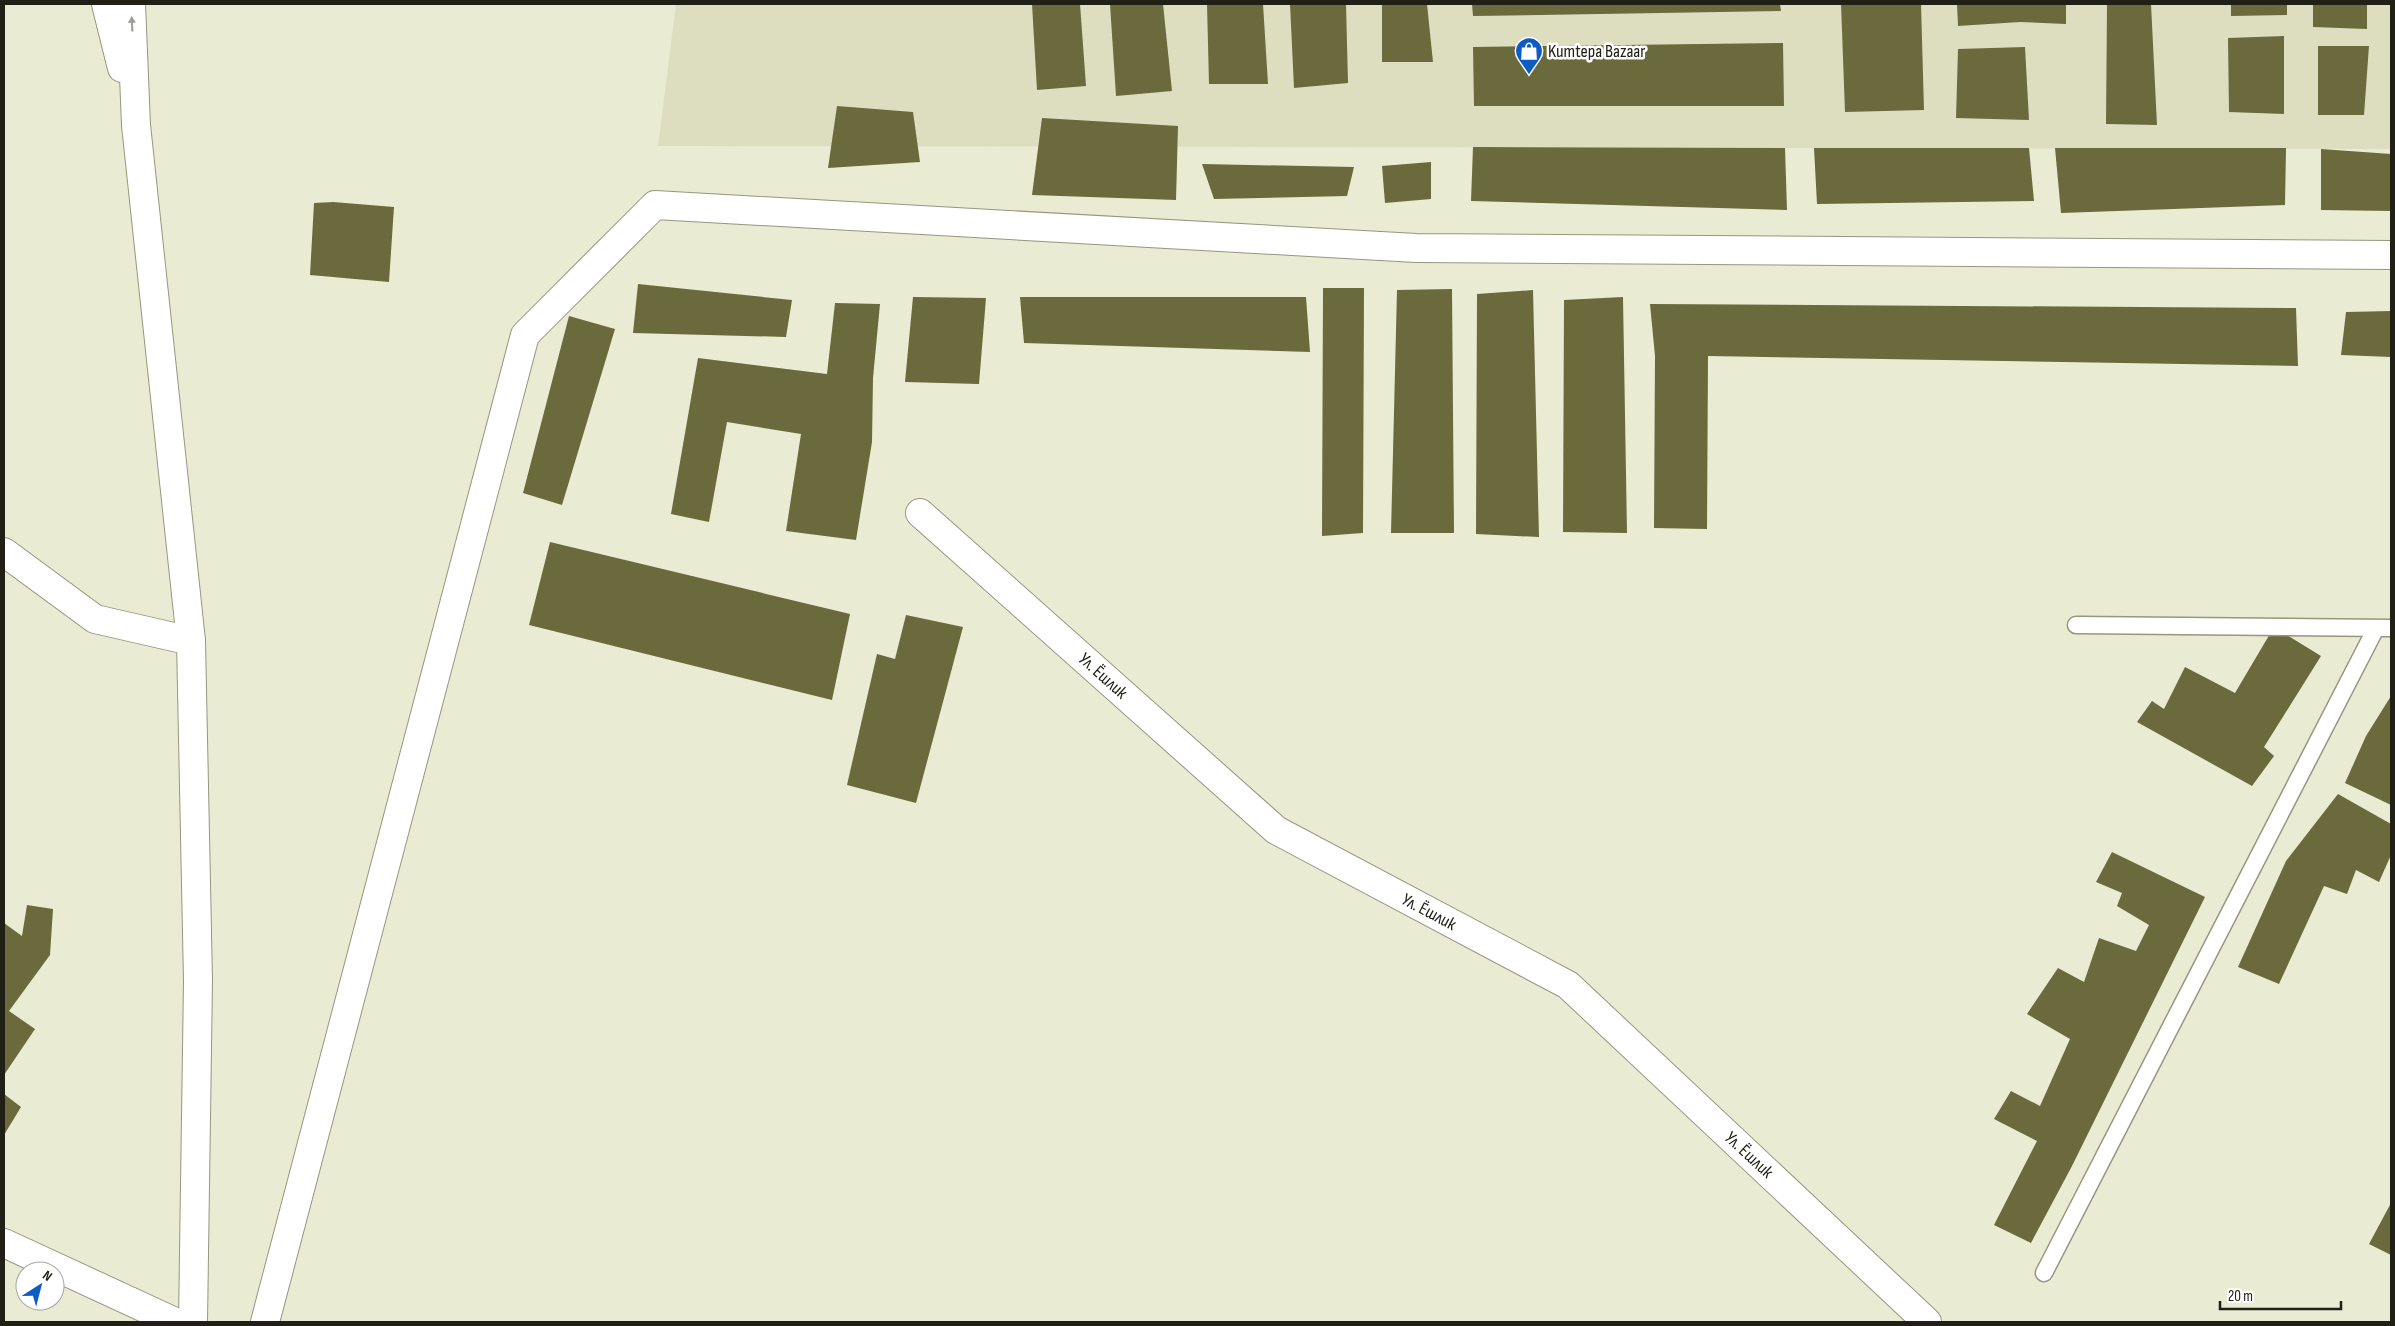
<svg xmlns="http://www.w3.org/2000/svg" width="2395" height="1326" viewBox="0 0 2395 1326" font-family="'Sofia Sans Condensed',sans-serif">
	<style>
		.built { fill: #dddec0 }
		.building { fill: #6a6a3d }
		.lines { fill: none; stroke-linecap: round; stroke-linejoin: round }
		.lane-casing { stroke: #969681; stroke-width: 19 }
		.street-casing { stroke: #969681; stroke-width: 30 }
		.secondary-casing { stroke: #969681; stroke-width: 30 }
		.lane { stroke: #fff; stroke-width: 16 }
		.street { stroke: #fff; stroke-width: 28 }
		.secondary { stroke: #fff; stroke-width: 28 }
		.oneway { fill: #9b9b97 }
		.labels { text-anchor: middle; dominant-baseline: central; stroke-width: 5; stroke-linejoin: round; paint-order: stroke }
		.poi-label { font-size: 18px; fill: #202017; stroke: #fff; text-anchor: start }
		.street-label { font-size: 18px; fill: #202017; stroke: #fff }
	</style>
	<rect width="100%" height="100%" fill="#eaebd3"/>
	<path class="built" d="M676 4H2391V149L658 146Z"/>
	<path class="building" d="M1032 4H1080L1086 86 1037 90Z
		M1110 4H1163L1172 91 1116 96Z
		M1207 4H1263L1268 84H1209Z
		M1290 4H1346L1348 83 1294 88Z
		M1382 4H1427L1433 62H1382Z
		M1472 4H1780L1781 11 1473 16Z
		M1841 4H1921L1924 110 1845 112Z
		M1957 4H2066V24L2020 22 1958 26Z
		M2107 4H2151L2157 125 2106 124Z
		M2231 4H2287V15L2231 16Z
		M2313 4H2367V29L2313 27Z
		M2284 36V114L2229 112 2228 38Z
		M1783 43 1784 106H1474L1473 47Z
		M2318 46H2369L2364 115H2318Z
		M2025 47 2029 120 1956 118 1958 49Z
		M837 106 913 112 920 162 828 168Z
		M1042 118 1178 126 1176 200 1032 195Z
		M1473 147 1785 148 1787 210 1471 201Z
		M1814 148H2029L2034 201 1817 204Z
		M2055 148H2286L2285 205 2061 213Z
		M2321 149 2391 154V211L2321 210Z
		M1431 162V199L1385 203 1382 166Z
		M1202 164 1354 167 1347 196 1214 199Z
		M333 202 394 207 389 282 310 275 314 203Z
		M638 284 792 300 786 337 633 333Z
		M1323 288H1364L1363 533 1322 536Z
		M1452 289 1454 533H1391L1397 290Z
		M1533 290 1539 537 1476 534 1477 294Z
		M913 297 986 298 979 384 905 382Z
		M1020 297H1306L1310 352 1024 343Z
		M1623 297 1627 533 1563 532 1564 300Z
		M835 303 880 304 873 378 872 442 856 540 786 531 801 434 727 422 709 522 671 514 698 358 827 374Z
		M1650 304 2296 308 2298 366 1708 356 1707 529 1654 528 1655 356Z
		M2391 311V357L2341 355 2346 312Z
		M569 316 615 329 562 505 523 493Z
		M550 542 850 614 832 700 529 625Z
		M906 615 963 627 916 803 847 785 877 654 895 659Z
		M2274 627 2321 656 2264 747 2274 756 2252 786 2137 722 2152 701 2164 709 2185 667 2235 693Z
		M2391 696V805L2345 783 2366 736Z
		M2338 794 2391 824V855L2379 882 2356 870 2347 894 2324 886 2279 984 2238 967 2286 861Z
		M2112 852 2205 897 2072 1166 2031 1243 1994 1225 2037 1141 1994 1119 2011 1091 2040 1106 2070 1039 2027 1014 2058 968 2084 982 2099 938 2136 951 2149 925 2117 906 2122 893 2096 882Z
		M27 905 53 909 50 955 9 1011 35 1029 4 1075V923L22 936Z
		M4 1094 21 1107 4 1135Z
		M2391 1203V1255L2369 1244Z"/>
	<g class="lines">
		<g class="lane-casing">
			<path id="lane" d="M2076 625 2391 628
				M2044 1273 2376 628"/>
		</g>
		<g class="street-casing">
			<path id="street" d="M920 513 1276 830 1568 985 1927 1322
				M4 552 95 619 191 641
				M4 1243 175 1322
				M265 1322 525 335 655 205 1416 248 2391 255"/>
		</g>
		<g class="secondary-casing">
			<path id="secondary" d="M106 4 122 68
				M131 4 136 125 191 641 198 981 193 1322"/>
		</g>
		<use href="#lane" class="lane"/>
		<use href="#street" class="street"/>
		<use href="#secondary" class="secondary"/>
	</g>
	<defs><path id="oneway-solid" d="M-6-.8H1V-3.2L6.5 0L1 3.2V.8H-6Z" transform="scale(1.25)"/></defs>
	<use class="oneway" href="#oneway-solid" transform="translate(132 24) rotate(-93)"/>
	<defs>
		<g id="shop-pin" transform="scale(1.4375)"><path d="M0 17L-7.5 6A9.5 9.5 0 1 1 7.5 6Z" fill="#0d5bc5" stroke="#fff"/><path d="M-5-2.5h2.3a2.7 3.5 0 0 1 5.4 0H5L5.5 6h-11ZM-1.5-2.5h3a1.5 2.3 0 0 0-3 0Z" fill="#fff"/></g>
	</defs>
	<g fill-rule="evenodd">
		<use href="#shop-pin" x="1529" y="51"/>
	</g>
	<g class="labels">
		<g class="poi-label">
			<text x="1548" y="51">Kumtepa Bazaar</text>
		</g>
		<g class="street-label">
			<text transform="translate(1103 676) rotate(42)">Ул. Ёшлик</text>
			<text transform="translate(1429 912) rotate(28)">Ул. Ёшлик</text>
			<text transform="translate(1749 1155) rotate(43)">Ул. Ёшлик</text>
		</g>
	</g>
	<rect width="2395" height="1326" fill="none" stroke="#202017" stroke-width="10"/>
	<g transform="translate(40 1286) rotate(36)"><circle r="24" fill="#ffffff" stroke="#a6a6a2"/>
	<path d="M0-4L9 19L0 12L-9 19Z" fill="#0d5bc5"/>
	<text y="-8" font-size="14" font-weight="bold" text-anchor="middle" fill="#202017">N</text>
	</g>
	<path d="M2220 1301v8h121v-8" fill="none" stroke="#202017" stroke-width="2.5"/>
	<text x="2228" y="1301" font-size="15" fill="#202017" stroke="#ffffff" stroke-width="4" paint-order="stroke">20 m</text>
</svg>
